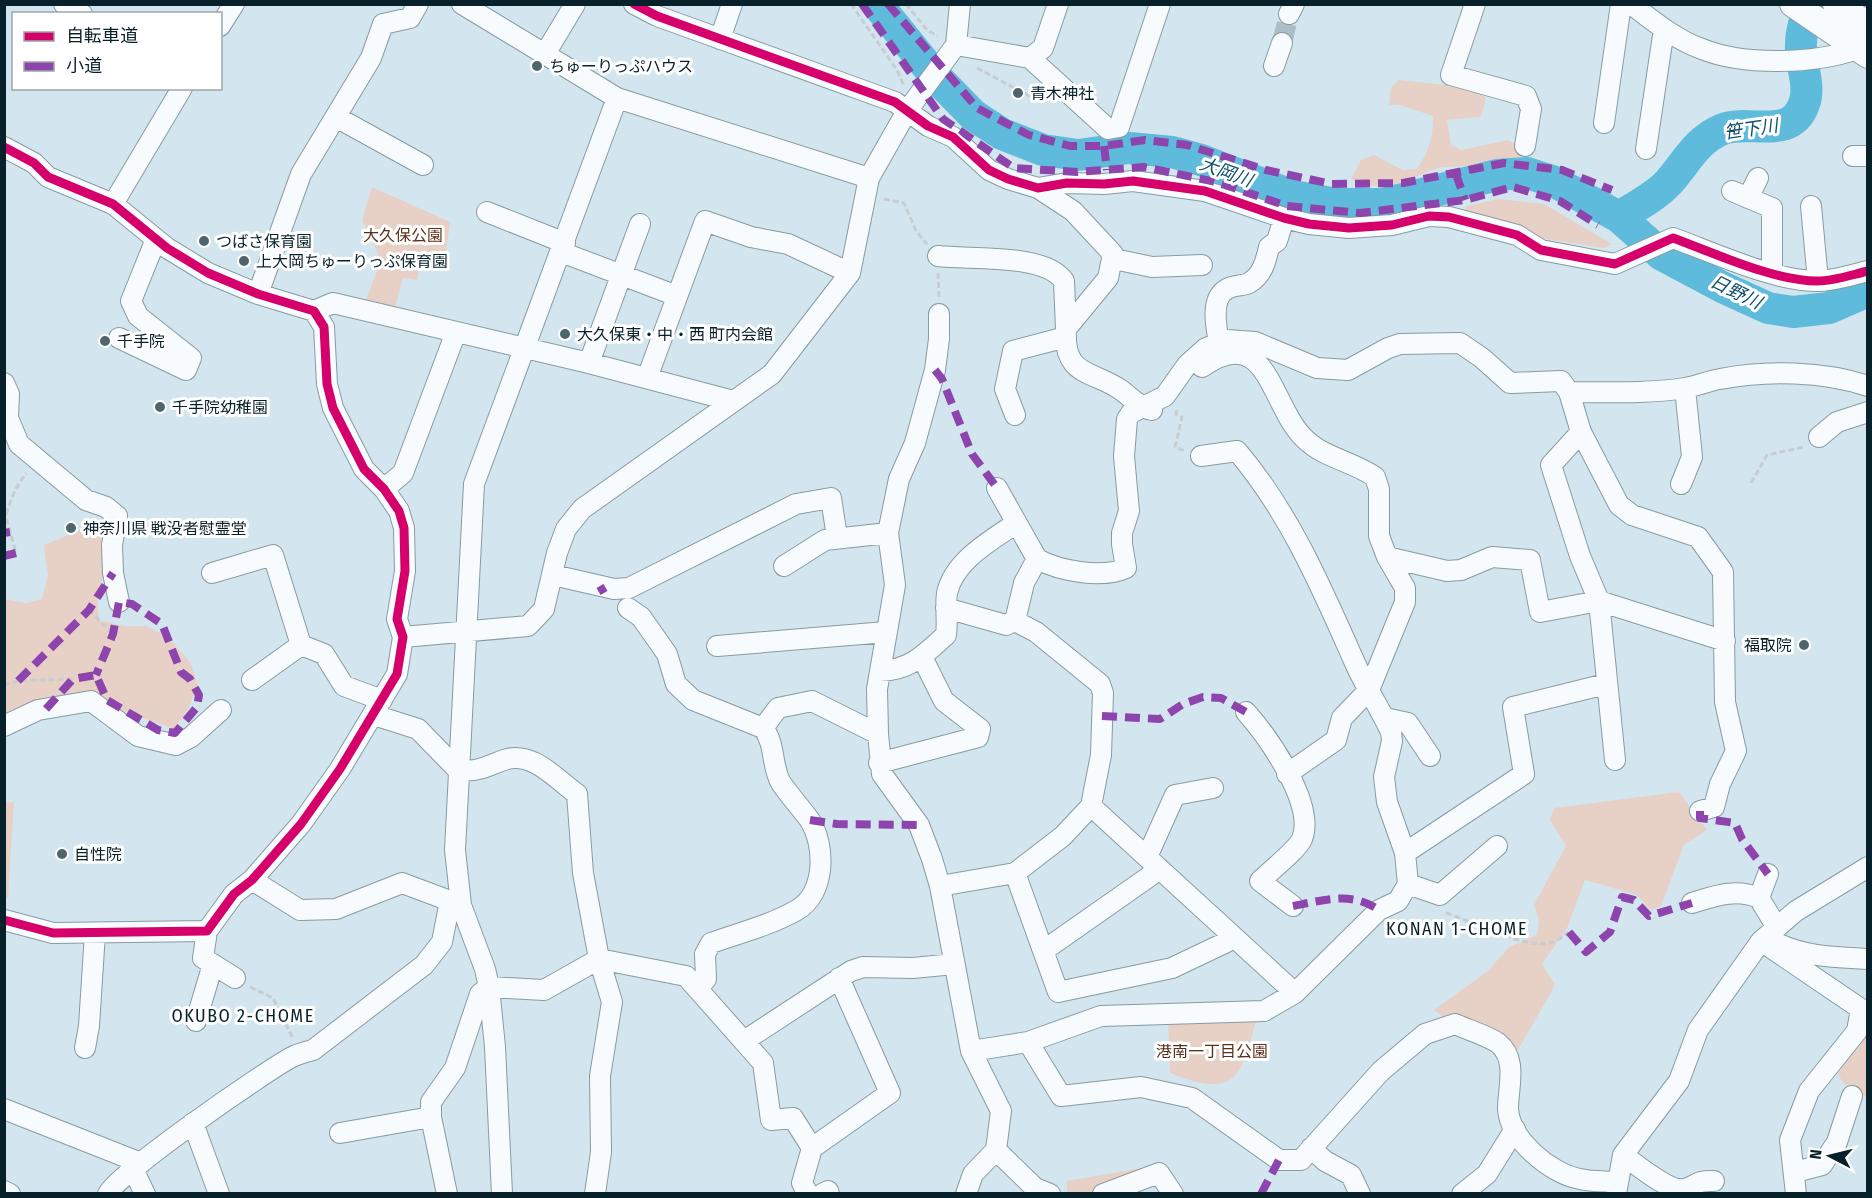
<svg xmlns="http://www.w3.org/2000/svg" width="1872" height="1198" viewBox="0 0 1872 1198" font-family="'Fira Sans Condensed','Noto Sans JP',sans-serif">
	<style>
		.green { fill: #e7d0c5 }
		.lines { fill: none; stroke-linecap: round; stroke-linejoin: round }
		.river { stroke: #5fbbdb; stroke-width: 32 }
		.minor-tunnel { stroke: #aabec7; stroke-width: 20; stroke-dasharray: 20 10; stroke-linecap: butt }
		.minor-casing { stroke: #879ba3; stroke-width: 22 }
		.major-casing { stroke: #879ba3; stroke-width: 28 }
		.path { stroke: #c7cdd0; stroke-width: 3; stroke-dasharray: 6 3; stroke-linecap: butt }
		.minor { stroke: #f8fbfd; stroke-width: 20 }
		.major { stroke: #f8fbfd; stroke-width: 26 }
		.quiet { stroke: #8e44ad; stroke-width: 8; stroke-dasharray: 15 8; stroke-linecap: butt }
		.cycleway-casing { stroke: #fff; stroke-width: 13 }
		.cycleway { stroke: #d6006c; stroke-width: 9 }
		.poi-dot { fill: #4e656e; stroke: #fff; stroke-width: 2 }
		.labels { text-anchor: middle; dominant-baseline: central; stroke-width: 6; stroke-linejoin: round; paint-order: stroke }
		.poi-label { font-size: 16px; fill: #072029; stroke: #fff; text-anchor: start }
		.park-label { font-size: 16px; fill: #5b2f19; stroke: #fff }
		.water-label { font-size: 18px; font-style: italic; fill: #0f5168; stroke: #fff }
		.neighbourhood-label { font-size: 18px; letter-spacing: 1.5px; fill: #072029; stroke: #fff }
	</style>
	<rect width="100%" height="100%" fill="#d3e6ef"/>
	<path class="green" d="M1399 80 1472 88 1486 98 1481 117 1447 120 1451 145 1461 150 1508 140 1526 150 1514 165 1441 167 1393 185 1360 186 1351 178 1361 160 1374 155 1403 170 1417 169C1428 152 1434 136 1433 116L1400 105H1389L1391 88Z
		M372 187 450 222 444 266 421 261 417 280 403 278 395 308 366 300 381 260 362 220Z
		M1498 199 1544 204 1612 244 1604 248 1545 239 1464 214 1467 206Z
		M95 524 108 539 106 567 97 594 99 620 124 626H146L167 636 190 662 198 685 188 709 174 729 123 711 101 699 5 717 4 599 27 603 42 599 48 575 44 545Z
		M1679 792 1707 830 1684 845 1661 906 1651 910 1637 895 1585 880 1567 928 1542 964 1555 985 1518 1050 1480 1024 1444 1017 1434 1010 1488 971 1509 947 1537 935 1539 920 1534 905 1566 846 1550 820 1554 808Z
		M14 802 8 898 4 897 5 803Z
		M1257 1018C1240 1077 1238 1100 1170 1073L1168 1020Z
		M1867 1025V1096C1853 1096 1844 1086 1838 1074Z
		M1142 1168 1143 1175 1093 1193 1067 1194V1181Z"/>
	<g class="lines">
		<path class="river" d="M877 4 935 76 973 115 1002 134 1043 150 1078 155 1129 148 1172 152 1201 160 1293 196 1337 204H1383L1497 175 1527 173 1555 182 1619 217 1662 255 1722 287 1768 308 1793 312 1829 308 1868 291
			M1619 217C1635 207 1656 196 1668 183 1687 162 1696 140 1723 129 1751 119 1791 141 1804 104 1811 86 1801 67 1801 49 1800 33 1805 19 1811 4"/>
		<path class="minor-tunnel" d="M1282 43 1289 14"/>
		<g class="minor-casing">
			<path id="minor" d="M64 4 82 14
				M462 4 617 98 869 178
				M634 4 657 16 895 102 928 126 953 137 989 170 1008 179 1038 188 1067 183 1104 184 1133 181 1205 191 1284 218 1309 224 1349 228 1392 225 1429 216 1449 217 1517 235 1541 250 1615 264 1673 238C1714 253 1774 281 1817 281 1834 281 1851 275 1868 271
				M1475 4 1451 75 1526 96 1531 109 1525 146
				M1631 4C1653 21 1676 40 1702 49 1744 66 1815 64 1857 49
				M1289 14 1294 4
				M220 26 234 4
				M720 39 732 4
				M956 45 1030 58 1043 48 1058 4
				M545 54 575 4
				M1030 58 1108 129 1119 127 1160 4
				M1274 66 1282 43
				M336 117 423 165
				M1604 123 1621 4
				M4 147 34 163 48 177 113 204 167 248 208 273 258 294 314 311 324 327 327 384 333 408 364 469 384 489 399 511 404 528 405 571 397 619 403 637 397 674 340 769 301 824 252 880 234 894 207 931 53 933 4 920
				M1646 149 1664 29
				M1853 156H1868
				M1038 188 1073 211 1113 254 1108 278 1066 329C1063 377 1092 370 1121 390 1131 397 1139 408 1152 410
				M1732 191 1772 208V272
				M1748 198 1758 178
				M113 204 182 88
				M1811 206 1818 281
				M487 212 565 243
				M561 252 677 296
				M938 256C971 260 1045 253 1064 281L1066 329
				M1114 259 1152 267 1202 265
				M258 294 301 174 371 58 383 24 410 18 418 4
				M314 311 333 303 589 363 733 401
				M939 314V339L935 370 915 443 899 479 888 533 895 585 877 689 878 734 882 774 919 825 932 859 940 886 971 1051 1001 1111 996 1150 973 1174 966 1194
				M119 338 186 370 191 358 138 316 131 301 156 239
				M1219 342C1216 327 1210 298 1227 289 1234 285 1243 286 1249 283 1263 275 1266 260 1269 247L1277 241 1284 218
				M589 363 640 224
				M1202 367C1269 320 1270 408 1306 440 1325 458 1354 462 1375 477L1379 489V536L1387 557 1447 571 1461 570 1492 557 1530 560 1540 612 1599 601 1725 641
				M647 378 705 221 751 237 788 244 850 273
				M4 383 9 394 8 418 19 444 86 500 106 507 117 516 112 545 113 573 119 602
				M1569 392C1607 392 1647 394 1685 388 1697 386 1708 381 1720 379 1766 370 1823 371 1868 386
				M1015 415 1005 389 1013 351 1066 337
				M1581 432 1619 505 1632 515 1698 537 1723 572 1725 702 1736 751 1720 784 1714 807 1700 811
				M1819 437 1837 422 1868 412
				M1681 484 1692 457 1685 388
				M997 488 1037 559
				M384 489 403 473 456 332
				M784 566 825 540 888 533
				M212 573 273 555 301 645
				M553 575 614 589 629 588 796 504 831 498 837 537
				M628 608 641 617 667 654 676 684 693 700 763 728
				M946 608 1006 625 1015 621
				M1015 621 1024 583 1037 559C1060 571 1102 579 1126 568L1122 544V533L1129 511 1124 456 1127 419 1131 413 1165 396 1187 365 1206 348 1227 340 1255 342 1317 368 1348 370 1388 348 1400 344 1460 343 1482 358 1510 383 1561 381 1569 392 1581 432 1551 465 1580 556 1599 601 1615 760
				M403 637 528 626 544 609 557 553 566 529 582 509 772 374 850 273 869 178 907 111 956 45 960 4
				M717 646 886 632
				M880 671C910 670 924 655 946 635 948 621 945 607 947 593 954 561 990 541 1015 524
				M252 680 301 645 324 654 344 686 382 700
				M1246 712C1268 737 1316 804 1302 839 1297 850 1270 871 1260 881L1293 906
				M374 715 418 729 459 771C480 771 485 767 504 760 532 750 556 779 577 794L583 873 599 959 612 1002 600 1076 601 1152 595 1194
				M1385 718 1408 723 1430 756
				M4 726 38 710 91 701 138 736 176 745 191 737 221 710
				M879 763 978 737 980 729 944 701 922 657
				M1287 774 1336 740 1342 718 1369 690 1405 602V588L1387 557
				M1091 806 1295 993
				M1405 853 1524 774 1513 707 1606 684
				M1147 857 1175 795 1213 788
				M1015 873 1058 992 1172 968 1235 938
				M1768 874 1759 898 1776 926
				M252 880 300 910 336 909 402 883 461 905
				M1408 884 1440 895 1497 846
				M940 886 1015 873 1063 836 1091 806 1101 755 1103 693 1100 684 1036 632 1015 621
				M1692 903C1715 896 1736 888 1759 898
				M207 931 203 958 235 978
				M1761 941 1861 1009 1857 1031 1809 1091 1790 1140 1796 1194
				M1779 944C1806 957 1837 957 1868 959
				M1043 951 1160 869
				M698 988 706 979 705 954 711 943C739 933 771 925 797 910 826 893 826 845 809 819 800 807 790 796 781 783 771 766 776 744 763 728L778 708 812 701 878 734
				M196 1021 213 964
				M744 1041 851 971 863 967 913 968 954 964
				M1028 1042 1061 1096 1141 1087 1192 1098 1279 1160H1301L1381 1071 1425 1034 1455 1024C1468 1030 1486 1035 1498 1043 1518 1059 1508 1087 1508 1109 1510 1140 1551 1174 1580 1179 1592 1182 1605 1181 1617 1182
				M85 1048 89 1026 95 933
				M971 1051 1028 1042 1101 1016 1264 1011 1295 993 1379 910 1398 901 1408 884 1405 853 1387 802 1384 777 1392 741 1391 732C1380 708 1365 686 1355 663 1322 589 1290 513 1237 451L1201 456
				M4 1109 141 1163
				M193 1123 219 1194
				M340 1133 431 1117
				M1311 1148 1325 1161 1351 1175 1360 1194
				M996 1150 1035 1188 1050 1194
				M1623 1155C1636 1164 1669 1192 1684 1189 1696 1187 1695 1180 1714 1181
				M133 1169 145 1194
				M1795 1172 1822 1165 1837 1142 1852 1096
				M4 1191 10 1194
				M108 1194C114 1176 267 1070 292 1057 298 1054 306 1052 313 1050L424 965 442 942 450 901
				M447 1194 431 1117V1102L455 1068 480 994 489 987 544 990 599 959 686 976 763 1063 771 1120 793 1118 812 1148
				M502 1194 495 1047 489 987 485 969 461 905 455 850 474 484 617 98
				M808 1194 802 1183 812 1148 890 1093 839 978
				M822 1194 828 1191 829 1194
				M1103 1194 1159 1173 1173 1194
				M1462 1194 1487 1174 1515 1129
				M1616 1194 1623 1155 1679 1081 1698 1030 1761 941 1796 911 1868 867"/>
		</g>
		<g class="major-casing">
			<path id="major" d="M1793 4 1868 55
				M1836 4 1868 25"/>
		</g>
		<path class="path" d="M851 4 897 70 904 86
			M906 4 928 31 938 36
			M977 68 1037 100
			M884 199 904 203 916 231 927 244
			M938 273 939 297
			M1177 410 1176 414 1182 417 1175 447 1185 451
			M1751 483 1767 455 1804 447
			M4 510 16 553
			M6 514 15 490 26 473
			M89 610 113 634
			M4 685 18 681 73 679
			M1446 913C1473 921 1527 951 1553 942 1558 941 1564 935 1569 932
			M250 987 273 998 293 1039"/>
		<use href="#minor" class="minor"/>
		<use href="#major" class="major"/>
		<path class="quiet" d="M862 4 943 119 1014 168 1077 172 1144 167 1216 182 1287 206 1360 213 1465 200 1513 187 1560 201 1598 225
			M888 4 977 108 1029 135 1070 146H1104L1145 140 1187 145 1266 170 1332 184 1403 183 1504 163 1562 170 1612 190
			M1104 146 1107 170
			M1456 174 1465 200
			M935 370 942 379 972 454 997 488
			M4 533 10 532
			M4 556 16 553
			M600 586 604 593
			M18 681 89 610 113 573
			M46 709 73 679 96 675 107 700 158 730 175 733 197 707 199 695 190 679 181 672 162 624 132 604 119 602 113 634 96 675
			M1102 716 1160 719 1183 704 1203 697 1221 698 1246 712
			M1700 811V818L1735 823 1742 839 1768 874
			M810 820 837 824 919 825
			M1293 906C1324 900 1352 891 1379 910
			M1569 932 1586 952 1610 932 1622 897 1634 900 1649 916 1692 903
			M1261 1194 1279 1160"/>
		<g class="cycleway-casing">
			<path id="cycleway" d="M634 4 657 16 895 102 928 126 953 137 989 170 1008 179 1038 188 1067 183 1104 184 1133 181 1205 191 1284 218 1309 224 1349 228 1392 225 1429 216 1449 217 1517 235 1541 250 1615 264 1673 238C1714 253 1774 281 1817 281 1834 281 1851 275 1868 271
				M4 147 34 163 48 177 113 204 167 248 208 273 258 294 314 311 324 327 327 384 333 408 364 469 384 489 399 511 404 528 405 571 397 619 403 637 397 674 340 769 301 824 252 880 234 894 207 931 53 933 4 920"/>
		</g>
		<use href="#cycleway" class="cycleway"/>
	</g>
	<g class="poi-dot">
		<circle cx="537" cy="66" r="6"/>
		<circle cx="1018" cy="93" r="6"/>
		<circle cx="204" cy="241" r="6"/>
		<circle cx="244" cy="261" r="6"/>
		<circle cx="565" cy="334" r="6"/>
		<circle cx="105" cy="341" r="6"/>
		<circle cx="160" cy="407" r="6"/>
		<circle cx="71" cy="528" r="6"/>
		<circle cx="1804" cy="645" r="6"/>
		<circle cx="62" cy="854" r="6"/>
	</g>
	<g class="labels">
		<g class="poi-label">
			<text x="549" y="66">ちゅーりっぷハウス</text>
			<text x="1030" y="93">青木神社</text>
			<text x="216" y="241">つばさ保育園</text>
			<text x="256" y="261">上大岡ちゅーりっぷ保育園</text>
			<text x="577" y="334">大久保東・中・西 町内会館</text>
			<text x="117" y="341">千手院</text>
			<text x="172" y="407">千手院幼稚園</text>
			<text x="83" y="528">神奈川県 戦没者慰霊堂</text>
			<text x="1792" y="645" text-anchor="end">福取院</text>
			<text x="74" y="854">自性院</text>
		</g>
		<g class="park-label">
			<text x="403" y="235">大久保公園</text>
			<text x="1212" y="1051">港南一丁目公園</text>
		</g>
		<g class="water-label">
			<text transform="translate(1751 129) rotate(-8)">笹下川</text>
			<text transform="translate(1226 172) rotate(20)">大岡川</text>
			<text transform="translate(1736 292) rotate(26)">日野川</text>
		</g>
		<g class="neighbourhood-label">
			<text x="1457" y="929">KONAN 1-CHOME</text>
			<text x="243" y="1016">OKUBO 2-CHOME</text>
		</g>
	</g>
	<rect width="1872" height="1198" fill="none" stroke="#072029" stroke-width="12"/>
	<rect x="12" y="12" width="210" height="78" fill="#ffffff" stroke="#9ca6a9" stroke-width="1.5"/>
	<rect x="24" y="32" width="30" height="9" fill="#d6006c" stroke="#9ca6a9" stroke-width="1.5"/>
	<text x="66" y="42" font-size="18" fill="#072029">自転車道</text>
	<rect x="24" y="62" width="30" height="9" fill="#8e44ad" stroke="#9ca6a9" stroke-width="1.5"/>
	<text x="66" y="72" font-size="18" fill="#072029">小道</text>
	<g transform="translate(1830 1156) rotate(277)" stroke="#ffffff" stroke-width="4.5" paint-order="stroke">
	<path d="M0-4.5L10 22L0 15L-10 22Z" fill="#072029"/>
	<text y="-9" font-size="16" font-weight="bold" text-anchor="middle" fill="#072029">N</text>
	</g>
</svg>
